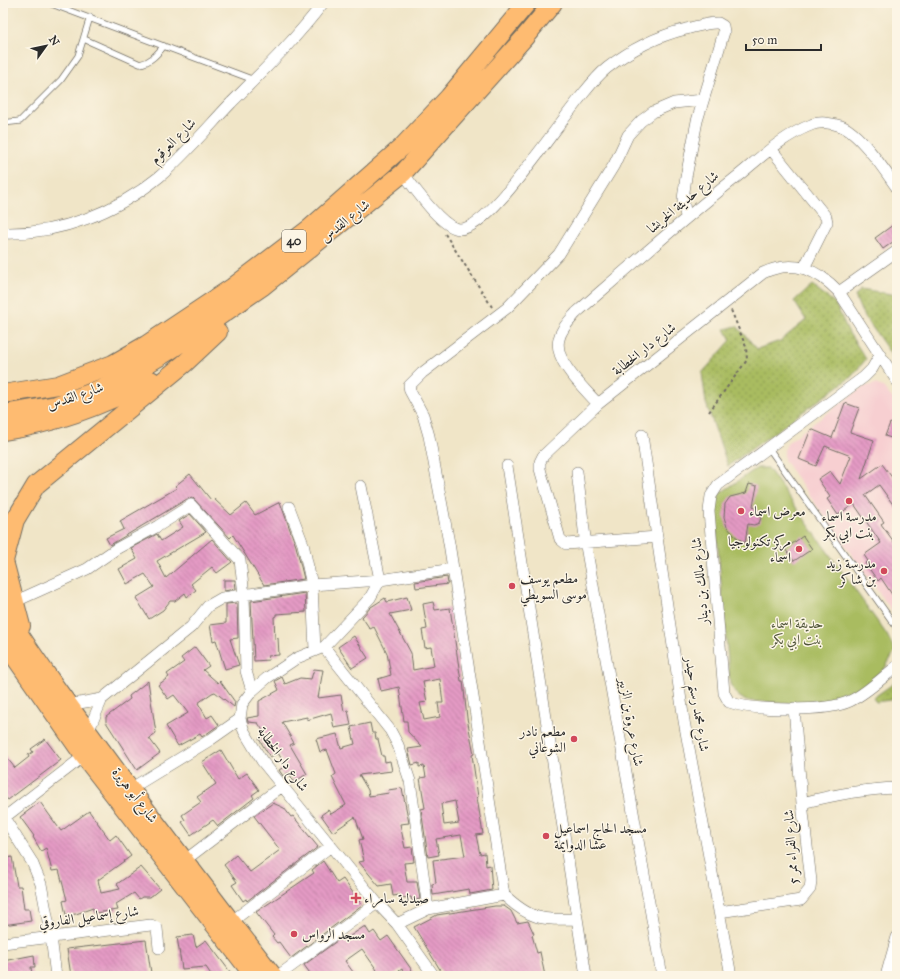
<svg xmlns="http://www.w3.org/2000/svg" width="900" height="979" viewBox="0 0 900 979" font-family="'IM FELL Great Primer',Amiri,serif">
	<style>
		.built { fill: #f7cfd1 }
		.grass { fill: url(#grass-dots); stroke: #6a7446 }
		.park { fill: #a9bc60; stroke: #6a7446 }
		.building { fill: url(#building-back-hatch); fill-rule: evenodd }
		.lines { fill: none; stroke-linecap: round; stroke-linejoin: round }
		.service-casing { stroke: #706c62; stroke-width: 7 }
		.minor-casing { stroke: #706c62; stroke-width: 12 }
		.trunk-casing { stroke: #706c62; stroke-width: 20 }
		.path { stroke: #706c62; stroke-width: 2; stroke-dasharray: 3 3; stroke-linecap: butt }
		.service { stroke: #fff; stroke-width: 5.5 }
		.minor { stroke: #fff; stroke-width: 11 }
		.trunk { stroke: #febb71; stroke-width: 18 }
		.poi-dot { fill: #d1495b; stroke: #fcf5e5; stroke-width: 1.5 }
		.labels { text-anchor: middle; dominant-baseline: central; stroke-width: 3; stroke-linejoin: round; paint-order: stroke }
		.shield { fill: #fcf5e5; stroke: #6a6863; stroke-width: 1 }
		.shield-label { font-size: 13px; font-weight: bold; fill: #2b2b2b }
		.street-label { font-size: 14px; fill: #2b2b2b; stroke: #fcf5e5 }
		.poi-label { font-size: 14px; fill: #2b2b2b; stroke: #fcf5e5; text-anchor: start }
		.park-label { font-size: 14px; fill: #51563b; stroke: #fcf5e5 }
	</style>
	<defs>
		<pattern id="grass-dots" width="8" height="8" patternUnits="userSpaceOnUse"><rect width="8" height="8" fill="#a9bc60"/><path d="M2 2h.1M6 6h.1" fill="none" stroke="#8a994f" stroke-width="1.8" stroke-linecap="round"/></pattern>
		<pattern id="building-back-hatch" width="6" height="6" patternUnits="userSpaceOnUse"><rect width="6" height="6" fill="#e49ac4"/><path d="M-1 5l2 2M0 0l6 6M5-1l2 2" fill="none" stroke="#b97e9f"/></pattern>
	</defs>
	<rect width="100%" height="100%" fill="#fcf5e5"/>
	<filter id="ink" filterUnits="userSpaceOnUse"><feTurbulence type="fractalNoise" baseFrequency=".025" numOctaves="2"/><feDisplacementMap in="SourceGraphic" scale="8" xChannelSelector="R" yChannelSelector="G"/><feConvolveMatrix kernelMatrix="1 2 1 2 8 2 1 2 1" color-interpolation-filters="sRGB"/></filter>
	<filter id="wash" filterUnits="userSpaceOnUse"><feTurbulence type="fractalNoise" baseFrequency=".012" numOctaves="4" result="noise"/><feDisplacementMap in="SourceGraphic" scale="16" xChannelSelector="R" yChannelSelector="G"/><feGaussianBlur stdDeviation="0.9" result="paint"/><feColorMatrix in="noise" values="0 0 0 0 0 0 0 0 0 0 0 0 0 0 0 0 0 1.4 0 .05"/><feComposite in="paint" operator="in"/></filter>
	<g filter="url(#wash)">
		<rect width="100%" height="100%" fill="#f0e5c7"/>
		<path class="built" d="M875 384 883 387 897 404V618L784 460V450L788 442 863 387Z"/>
		<path class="grass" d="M812 285 835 303 849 333 866 359 851 377 728 466 706 403 702 373 731 340 725 329 737 326 757 349 780 341 806 320 794 301Z
			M861 289 897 295V363L861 311 855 296Z
			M897 681V699L876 702 873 698Z"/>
		<path class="park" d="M757 468H768L887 635 895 651 885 668 854 694 838 701 807 704 746 701 737 695 730 684 715 513 719 494Z"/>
		<g id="blocks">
			<path class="building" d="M897 222V239L883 249 875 238Z
				M845 403 859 408 850 432 874 440 861 479 882 464 897 484V510L879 485 865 495 884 522 881 524 894 542 897 540V602L881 578 878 581 865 563 868 561 864 555 881 543 854 504 838 515 827 499 830 497 818 479 830 471 840 484 851 456 825 446 816 466 799 459 811 429 832 438Z
				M890 423 897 426V440L885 436Z
				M190 474 211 500 213 498 231 515 246 503 255 515 280 502 296 546 304 579 264 585 233 535 230 538 193 498 187 499 110 545 106 538 124 529 120 521 177 488 175 486Z
				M749 484 757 486 753 506 759 513 761 518 759 523 754 525 748 524 745 543 735 536 727 527 724 517 725 504 730 497 746 493Z
				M190 514 206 532 157 561 166 578 212 539 232 562 217 573 212 567 191 584 196 590 187 597 185 593 175 601H170L163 610 149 619 136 598 154 587 145 574 127 584 119 569 137 559 131 548 157 534 161 541 183 527 179 521Z
				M803 536 812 549 794 561 785 549Z
				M447 577 448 584 416 588 415 582Z
				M224 580H235L236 589 224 591Z
				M305 593 306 612 276 614V616L274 617 275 639 278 638 279 655 268 656 269 660 254 661 251 601Z
				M407 597 411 610 390 614 411 653 413 670 434 666 431 647 425 648 422 630 427 629 423 604 433 602 435 610 450 608 461 681H463L467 718 474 754 472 755 478 797 477 798 483 834 476 835 480 854 485 853 486 866 490 865 492 890 470 894 469 889 433 895 432 884 436 883 433 860 465 856 461 835 436 839 439 855 428 857 421 809 425 808 420 778 426 777 424 766 419 767V763L412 765 408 749 422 747 408 732 407 721H404L399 687 381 691 378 679 391 675 387 653 374 627 370 629 362 617 371 607 385 598 387 602ZM440 679 443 703H438L440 717 424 720 420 703 427 702 423 682ZM455 801 459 823 444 825 441 804Z
				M237 603 238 638 230 639 239 665 225 669 216 640 213 641 210 625 226 623V604Z
				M354 636 368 658 352 668 338 647Z
				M195 647 209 666 203 670 218 683 220 681 235 702 234 707 215 692 212 693 198 703 207 718 212 715 219 725 202 737 200 734 178 746 166 726 188 713 174 695 168 699 158 685 169 677 167 674 184 662 181 658Z
				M314 669 323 670 318 698 341 695 344 711 348 710 351 725 334 728 331 713 307 720V717L282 722 294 743 290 745 307 774 294 782 289 773 283 776 279 770 286 766 278 753 270 757 259 739 266 735 258 723 248 722 247 718 259 716V701L279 690 275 681 282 677 285 684 300 678 311 679Z
				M148 681 156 733 149 738 160 753 137 770 106 722V717L130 699 129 696Z
				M370 723 372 733H375L376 739H378L382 756H384L385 762 390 761 392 771 359 775 368 790 369 796 389 793 388 790 402 788 409 823 400 824 405 848 412 847 414 862 404 863 407 882H417L420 899 412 901 411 897 401 898 400 895 393 896 391 884 379 886 359 862 364 861 359 840 363 839 355 817 333 832 321 815 328 810 331 814 346 805 332 777 336 774 327 750 320 752 316 739 337 734 341 748 355 744 351 727Z
				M45 739 61 760 8 800 3 794V753L15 768 29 757 28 755 33 752 31 749Z
				M221 750 238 779 247 773 259 790 252 795 254 798 218 826 213 820 191 835 182 822 185 820 182 815 201 802 197 797 216 784 202 762Z
				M40 802 61 831 89 811 110 840 116 835 131 856 98 880 101 893 120 889 117 884 141 867 160 889 150 897H142L139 899 134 893 116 904 118 910 94 913 93 908 76 914 66 915 63 901 67 900 59 870 52 871 46 848 41 851 33 837 34 836 20 817Z
				M273 803 284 808 291 817 293 816 318 847 247 901 246 899 243 901 232 885 237 882 224 865 236 855 250 872 280 850 254 816Z
				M12 857 17 886H21L24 909H29L31 921 3 925V859Z
				M323 861 337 883 343 879 362 905 291 958 279 942 277 943 272 937 274 935 256 912 314 873 312 870Z
				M495 906H504L511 911 517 923 528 921 534 934 532 935 537 953 540 952 545 976H444L414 927 437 915Z
				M365 926 370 934 374 931 381 941 388 936 416 976H406L402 969 391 976H368L377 970 362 949 345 961 356 976H312L304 965 345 935 347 938Z
				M193 935 196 947 206 940 231 973 226 976H212L206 967 182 969 177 937Z
				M146 940 151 973 125 976H71L67 949Z
				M34 955 35 967H31L32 976H3V961Z"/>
		</g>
	</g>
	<g filter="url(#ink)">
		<use href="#blocks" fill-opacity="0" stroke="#706c62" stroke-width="1"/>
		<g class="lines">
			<g class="service-casing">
				<path id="service" d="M49 3 254 80
					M84 39 140 64C151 62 157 54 164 46
					M3 123 20 121 61 80 78 56 90 17
					M768 447 897 628"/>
			</g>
			<g class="minor-casing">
				<path id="minor" d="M771 149 826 217 827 222 804 268
					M403 173C413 186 442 229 460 229 495 229 574 94 607 68 630 50 658 36 686 29 696 27 708 22 718 23L723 26 724 32 697 121 686 177 683 199 686 217
					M3 233C59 235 116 212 159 177 183 157 209 126 231 103 263 71 296 39 323 3
					M839 292 897 251
					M880 355 872 369 864 377 718 485 711 496 709 511 724 693 729 702C753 711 827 712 850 701 867 693 882 678 897 666
					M598 404C585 389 553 361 559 339 561 329 570 320 576 313 628 268 680 222 734 179 758 160 782 136 811 125 819 121 832 123 841 126 860 133 885 171 897 188
					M642 435 684 721 731 976
					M507 466 586 976
					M577 472 586 546 662 976
					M289 507 303 544 312 585 315 650
					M657 537 566 544 560 539 540 469V462L543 456 598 404 763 273C794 259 817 269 839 292L897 381
					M14 602 87 569 116 549 158 526 191 505 240 560 244 595 246 671 252 691
					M324 647 390 730 398 745 410 781 428 909
					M68 705 102 699 191 627 208 606 222 598 312 585 380 580 361 486
					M794 708 802 803
					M88 732 102 699
					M130 789 210 740 240 719
					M3 816 32 862 41 884 51 937 56 976
					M5 817 84 756
					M184 861 282 786
					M504 895 449 543 429 436 423 415 410 391 409 386 422 373 507 308 559 254 614 165 628 135 641 121 653 112 674 103 703 100
					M719 912 801 900 810 889 811 881 802 803C833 795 865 789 897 788
					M231 922 331 846
					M397 924 428 909 504 895C531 920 541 920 577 919
					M3 943 151 925 157 928 159 948
					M278 976 377 903
					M434 976 397 924 377 903 262 761 244 731 240 719 242 704 252 691 267 678 297 658 324 647 370 598 380 580 453 569
					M886 976 897 937"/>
			</g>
			<g class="trunk-casing">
				<path id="trunk" d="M3 394 58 385 113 364 146 345 233 287 309 229 401 148 449 97 527 3
					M3 414 56 405 90 393 120 380 169 351 263 286 403 173 524 38 553 3
					M3 431C55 424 104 405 151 380
					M3 609C39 666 79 720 119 774 170 842 221 909 273 976
					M21 626 4 561 15 520 36 485 185 363 218 332
					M3 640 84 756 254 976"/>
			</g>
			<path class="path" d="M445 234 492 307
				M709 412 747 360 746 347 731 310"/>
			<use href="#service" class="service"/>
			<use href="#minor" class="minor"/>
			<use href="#trunk" class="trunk"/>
		</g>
	</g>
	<g class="poi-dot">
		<circle cx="849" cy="501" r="4"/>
		<circle cx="741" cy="511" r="4"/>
		<circle cx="799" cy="549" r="4"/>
		<circle cx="884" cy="571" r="4"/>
		<circle cx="512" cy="586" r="4"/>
		<circle cx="574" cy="739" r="4"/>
		<circle cx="546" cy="836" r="4"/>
		<path d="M354 892h4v4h4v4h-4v4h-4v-4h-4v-4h4z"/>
		<circle cx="294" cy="934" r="4"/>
	</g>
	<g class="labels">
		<rect class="shield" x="282" y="230" width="24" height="22" rx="3"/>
		<g class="shield-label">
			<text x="294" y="241">40</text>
		</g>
		<g class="street-label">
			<text transform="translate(173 141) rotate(-45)">شارع العرقوم</text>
			<text transform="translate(683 202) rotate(-40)">شارع حديثة الخريشا</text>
			<text transform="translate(345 221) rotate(-39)">شارع القدس</text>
			<text transform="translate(644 349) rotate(-38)">شارع دار الخطابة</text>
			<text transform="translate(75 396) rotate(-19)">شارع القدس</text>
			<text transform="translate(700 581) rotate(-95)">شارع مالك بن دينار</text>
			<text transform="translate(697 704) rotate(81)">شارع محمد رستم حيدر</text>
			<text transform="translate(631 722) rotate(80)">شارع عروة بن الزبير</text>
			<text transform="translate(283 759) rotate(54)">شارع دار الخطابة</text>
			<text transform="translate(135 795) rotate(53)">شارع أبو هريرة</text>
			<text transform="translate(791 847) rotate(-94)">شارع الفراء ممر 5</text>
			<text transform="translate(89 917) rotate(-7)">شارع إسماعيل الفاروقي</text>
		</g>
		<g class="poi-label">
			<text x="749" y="511">معرض اسماء</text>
			<text x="849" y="516" text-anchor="middle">مدرسة اسماء<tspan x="849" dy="16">بنت ابي بكر</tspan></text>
			<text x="791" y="541" text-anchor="end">مركز تكنولوجيا<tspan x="791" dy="16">اسماء</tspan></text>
			<text x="876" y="563" text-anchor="end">مدرسة زيد<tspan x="876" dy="16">بن شاكر</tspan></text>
			<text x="520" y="578">مطعم يوسف<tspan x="520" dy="16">موسى السويطي</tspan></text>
			<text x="566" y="731" text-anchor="end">مطعم نادر<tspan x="566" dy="16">الشوعاني</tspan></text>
			<text x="554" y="828">مسجد الحاج اسماعيل<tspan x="554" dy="16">عشا الدوايمة</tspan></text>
			<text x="364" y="898">صيدلية سامراء</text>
			<text x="302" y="934">مسجد الرواس</text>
		</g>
		<g class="park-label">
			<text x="797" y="623">حديقة اسماء<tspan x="797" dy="16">بنت ابي بكر</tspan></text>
		</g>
	</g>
	<rect width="900" height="979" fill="none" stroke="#fcf5e5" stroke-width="16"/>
	<g transform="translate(46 46) rotate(57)" stroke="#fcf5e5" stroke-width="3" paint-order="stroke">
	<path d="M0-3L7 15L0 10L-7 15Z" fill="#2b2b2b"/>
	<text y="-6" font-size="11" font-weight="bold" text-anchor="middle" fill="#2b2b2b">N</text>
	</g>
	<path d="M746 44v6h75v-6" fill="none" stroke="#2b2b2b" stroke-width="2"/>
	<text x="752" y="44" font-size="12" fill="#2b2b2b" stroke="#fcf5e5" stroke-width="3" paint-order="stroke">50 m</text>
</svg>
